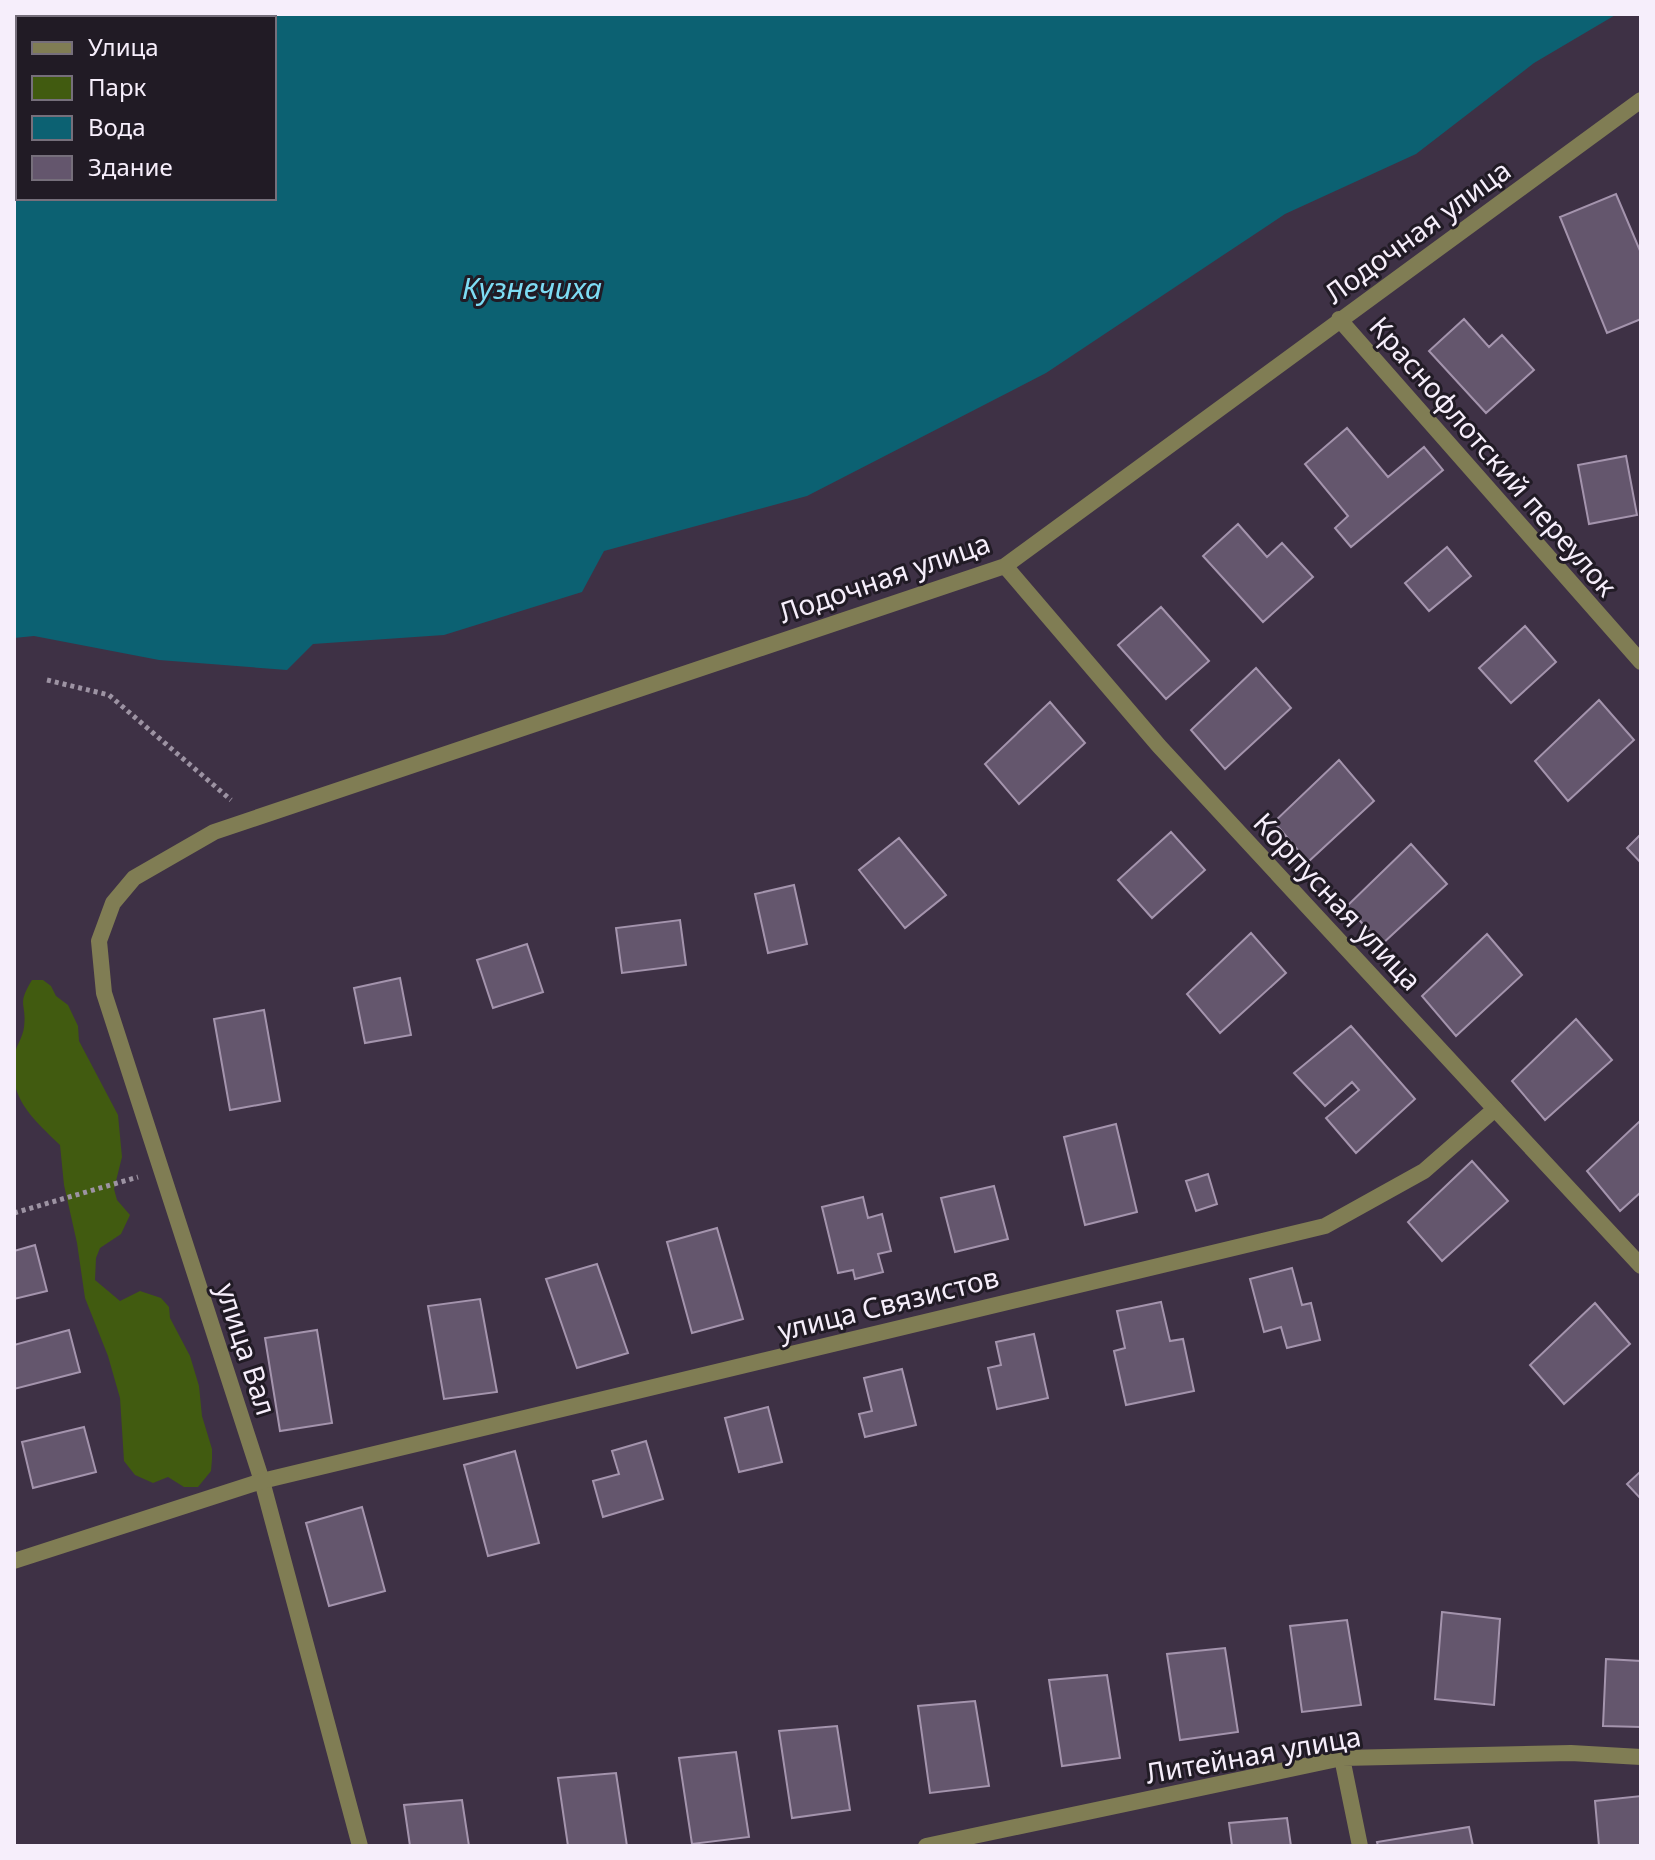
<svg xmlns="http://www.w3.org/2000/svg" width="1655" height="1860" viewBox="0 0 1655 1860" font-family="'Noto Sans',sans-serif">
	<style>
		.green { fill: #415b10 }
		.water { fill: #0c6172; fill-rule: evenodd }
		.building { fill: #64566d; stroke: #a494ad; stroke-width: 2 }
		.lines { fill: none; stroke-linecap: round; stroke-linejoin: round }
		.path { stroke: #9d93a3; stroke-width: 5; stroke-dasharray: 4 4; stroke-linecap: butt }
		.minor { stroke: #807d54; stroke-width: 16 }
		.tertiary { stroke: #807d54; stroke-width: 16 }
		.labels { text-anchor: middle; dominant-baseline: central; stroke-width: 6; stroke-linejoin: round; paint-order: stroke }
		.street-label { font-size: 28px; fill: #f6eefb; stroke: #211b25 }
		.water-label { font-size: 30px; font-style: italic; fill: #7ddcf4; stroke: #211b25 }
	</style>
	<rect width="100%" height="100%" fill="#3e3145"/>
	<path class="green" d="M32 980H43L51 986 56 996 68 1005 78 1026 79 1041 118 1115 122 1157 114 1189 117 1200 130 1215 121 1234 100 1248 96 1258 95 1280 120 1301 140 1291 161 1298 169 1307 170 1318 190 1356 199 1386 202 1416 212 1449V1459L211 1471 198 1487H184L168 1477 153 1483 135 1475 124 1461 120 1398 108 1356 85 1298 77 1243 64 1185 60 1145C32 1118 8 1098 14 1056 16 1046 23 1037 24 1027 27 1002 16 1006 32 980Z"/>
	<path class="water" d="M14 14H1617L1534 63 1416 154 1285 214 1046 373 807 496 604 551 582 592 444 635 313 644 287 670 159 660 34 636 14 638ZM18 18H274V198H18Z"/>
	<path class="building" d="M1616 194 1641 253V319L1607 333 1560 217Z
		M1464 319 1489 347 1502 335 1534 370 1486 413 1429 351Z
		M1347 428 1388 477 1424 447 1443 470 1351 547 1335 528 1348 516 1305 464Z
		M1626 456 1637 515 1589 524 1578 465Z
		M1238 524 1267 557 1282 543 1313 577 1263 622 1203 556Z
		M1447 547 1471 576 1429 611 1405 583Z
		M1161 607 1209 661 1166 699 1118 645Z
		M1525 626 1556 662 1511 703 1479 668Z
		M1256 668 1291 708 1225 769 1191 730Z
		M1599 700 1634 740 1568 801 1535 761Z
		M1050 702 1085 743 1019 804 985 764Z
		M1339 760 1374 801 1308 862 1274 822Z
		M1171 832 1205 870 1152 918 1118 880Z
		M1641 834V863L1627 848Z
		M899 838 946 895 905 928 859 870Z
		M1411 844 1447 884 1381 945 1347 906Z
		M794 885 807 944 768 953 755 894Z
		M680 920 686 965 622 973 616 928Z
		M1251 933 1286 973 1220 1033 1187 994Z
		M1487 934 1522 975 1456 1036 1422 996Z
		M527 944 543 992 493 1008 477 960Z
		M400 978 411 1035 365 1043 354 988Z
		M264 1010 280 1101 230 1110 214 1019Z
		M1576 1019 1612 1060 1545 1120 1512 1081Z
		M1351 1026 1415 1099 1356 1153 1326 1118 1359 1090 1352 1082 1325 1106 1294 1073Z
		M1641 1120V1192L1620 1211 1587 1171Z
		M1116 1124 1137 1212 1085 1225 1064 1137Z
		M1472 1161 1508 1201 1442 1261 1408 1222Z
		M1208 1174 1217 1204 1196 1211 1186 1181Z
		M994 1186 1008 1239 955 1252 941 1198Z
		M863 1197 868 1218 882 1214 891 1251 878 1254 883 1272 855 1279 853 1270 838 1273 822 1207Z
		M717 1228 743 1319 692 1333 667 1242Z
		M35 1245 47 1291 14 1299V1251Z
		M597 1264 628 1353 577 1368 546 1279Z
		M1292 1268 1302 1305 1311 1303 1320 1340 1287 1348 1281 1327 1264 1332 1250 1279Z
		M480 1299 497 1392 444 1399 428 1306Z
		M1161 1302 1170 1341 1183 1339 1194 1391 1126 1405 1114 1351 1125 1348 1117 1311Z
		M1595 1303 1630 1344 1564 1404 1530 1365Z
		M69 1330 80 1372 14 1389V1345Z
		M317 1330 332 1423 280 1431 265 1338Z
		M1034 1334 1048 1398 997 1409 988 1368 1001 1365 996 1342Z
		M902 1369 916 1425 865 1437 859 1414 872 1411 864 1378Z
		M768 1407 782 1462 739 1472 725 1418Z
		M84 1427 96 1472 33 1488 22 1442Z
		M646 1441 663 1499 603 1517 593 1481 619 1474 612 1451Z
		M515 1451 539 1543 488 1556 464 1465Z
		M1641 1471V1499L1627 1484Z
		M362 1507 385 1591 329 1606 306 1523Z
		M1442 1612 1500 1619 1494 1705 1435 1699Z
		M1347 1620 1361 1705 1302 1712 1290 1626Z
		M1225 1648 1238 1732 1180 1740 1167 1654Z
		M1606 1659 1641 1661V1727L1603 1726Z
		M1107 1675 1120 1758 1062 1766 1049 1680Z
		M975 1701 989 1786 930 1793 918 1706Z
		M837 1726 850 1810 792 1818 779 1731Z
		M736 1752 749 1837 692 1844 679 1758Z
		M616 1773 627 1846H568L558 1778Z
		M1641 1796V1846H1599L1595 1801Z
		M462 1800 469 1846H410L404 1805Z
		M1287 1818 1291 1846H1232L1229 1823Z
		M1469 1827 1473 1846H1378L1377 1842Z"/>
	<g class="lines">
		<path class="path" d="M47 680 109 695 231 800
			M14 1213 138 1177"/>
		<path class="minor" d="M1339 319 1641 662
			M1005 566 1159 746 1495 1109
			M1342 1758 1360 1846
			M360 1846 262 1481 104 993 99 941 113 903 134 878 214 832 1005 566 1641 100
			M926 1846 1342 1758 1571 1753 1641 1757"/>
		<path class="tertiary" d="M14 1561 262 1481 1325 1226 1424 1171 1495 1109 1641 1266"/>
	</g>
	<g class="labels">
		<g class="street-label">
			<text transform="translate(1417 231) rotate(-36)">Лодочная улица</text>
			<text transform="translate(1494 456) rotate(49)">Краснофлотский переулок</text>
			<text transform="translate(884 577) rotate(-19)">Лодочная улица</text>
			<text transform="translate(1338 901) rotate(47)">Корпусная улица</text>
			<text transform="translate(888 1303) rotate(-14)">улица Связистов</text>
			<text transform="translate(247 1349) rotate(72)">улица Вал</text>
			<text transform="translate(1253 1754) rotate(-10)">Литейная улица</text>
		</g>
		<g class="water-label">
			<text x="532" y="287">Кузнечиха</text>
		</g>
	</g>
	<rect width="1655" height="1860" fill="none" stroke="#f6eefb" stroke-width="32"/>
	<rect x="16" y="16" width="260" height="184" fill="#211b25" stroke="#766f7b" stroke-width="2"/>
	<rect x="32" y="42" width="40" height="12" fill="#807d54" stroke="#766f7b" stroke-width="2"/>
	<text x="88" y="56" font-size="24" fill="#f6eefb">Улица</text>
	<rect x="32" y="76" width="40" height="24" fill="#415b10" stroke="#766f7b" stroke-width="2"/>
	<text x="88" y="96" font-size="24" fill="#f6eefb">Парк</text>
	<rect x="32" y="116" width="40" height="24" fill="#0c6172" stroke="#766f7b" stroke-width="2"/>
	<text x="88" y="136" font-size="24" fill="#f6eefb">Вода</text>
	<rect x="32" y="156" width="40" height="24" fill="#64566d" stroke="#766f7b" stroke-width="2"/>
	<text x="88" y="176" font-size="24" fill="#f6eefb">Здание</text>
</svg>
